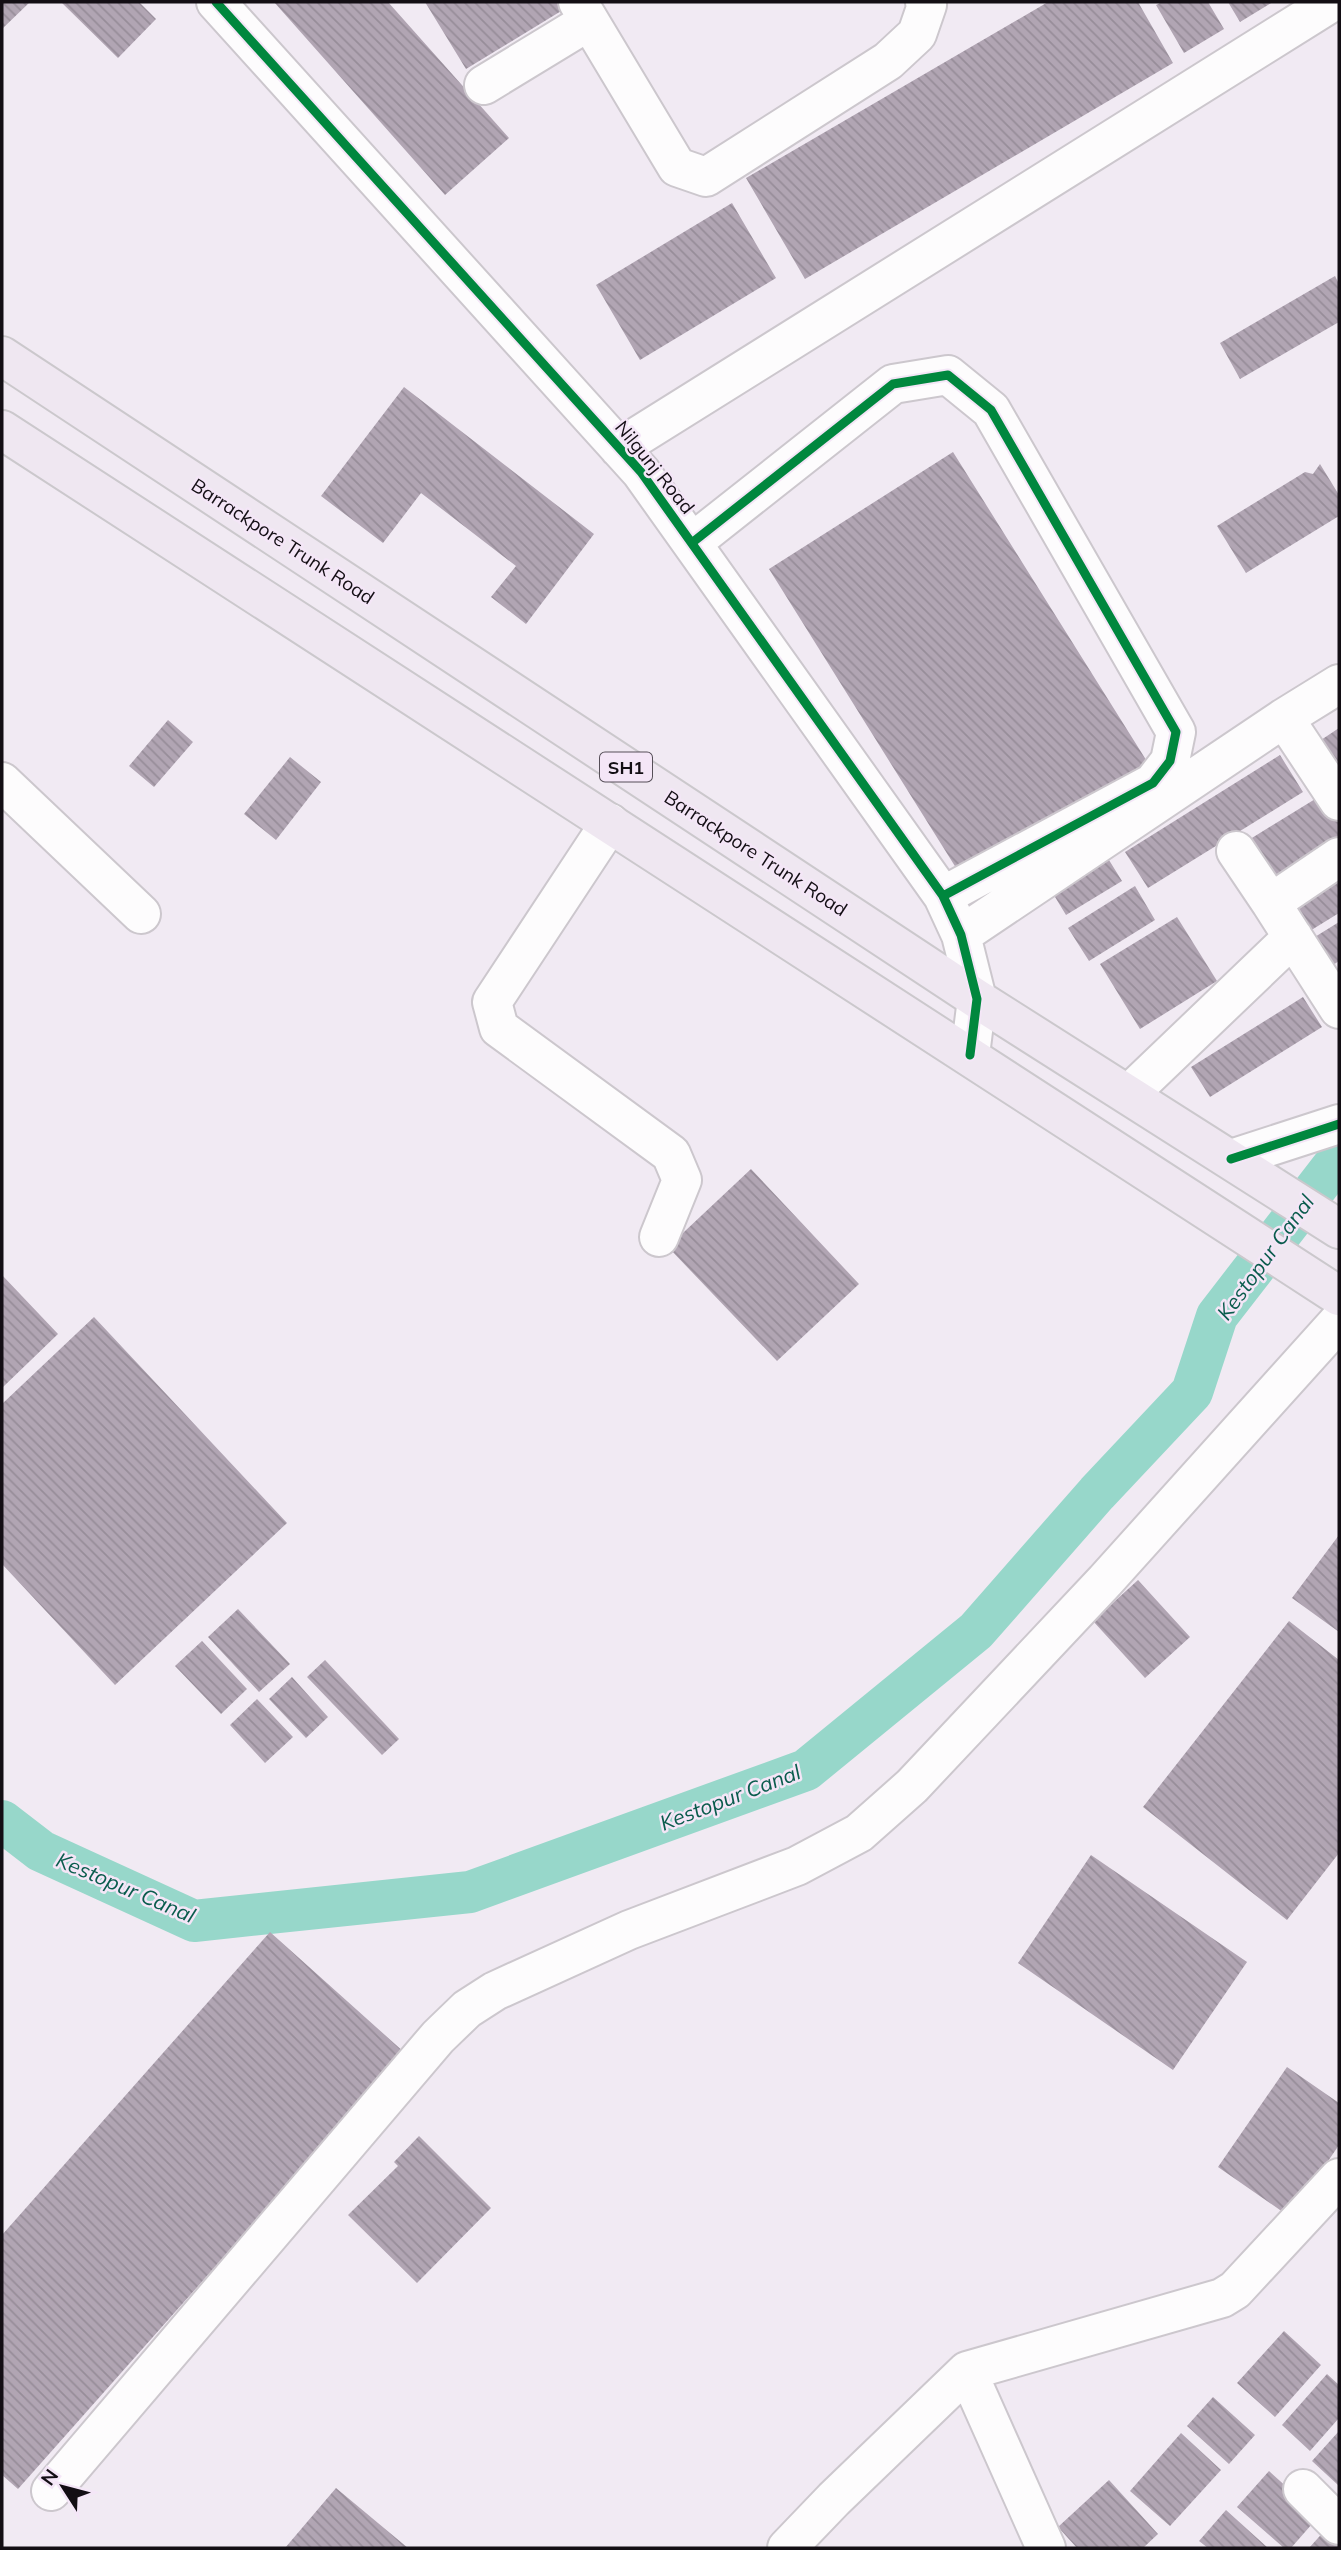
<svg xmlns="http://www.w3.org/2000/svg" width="1341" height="2550" viewBox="0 0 1341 2550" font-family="Mulish,sans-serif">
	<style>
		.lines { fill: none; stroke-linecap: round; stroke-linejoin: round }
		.canal { stroke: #97d7ca; stroke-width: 42 }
		.building { fill: url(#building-back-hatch) }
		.minor-casing { stroke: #ccc7cd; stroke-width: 42 }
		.major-casing { stroke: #cbc8cc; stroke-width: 42 }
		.minor { stroke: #fdfcfd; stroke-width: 38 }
		.major { stroke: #efe7f1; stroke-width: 38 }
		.cycleway-casing { stroke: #f4e6f7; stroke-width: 13 }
		.cycleway { stroke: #00873e; stroke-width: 9 }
		.labels { text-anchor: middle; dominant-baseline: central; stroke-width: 5; stroke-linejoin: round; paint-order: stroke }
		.shield { fill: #f4e6f7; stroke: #564f58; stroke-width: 2 }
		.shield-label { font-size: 18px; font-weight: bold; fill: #130e14 }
		.street-label { font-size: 19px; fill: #130e14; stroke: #f4e6f7 }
		.water-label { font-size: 21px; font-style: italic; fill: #0a5c4d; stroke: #f4e6f7 }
	</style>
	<defs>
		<pattern id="building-back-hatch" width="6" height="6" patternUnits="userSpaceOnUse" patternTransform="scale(1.75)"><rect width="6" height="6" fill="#b1a5b3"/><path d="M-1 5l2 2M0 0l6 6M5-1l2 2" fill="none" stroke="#978d99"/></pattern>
	</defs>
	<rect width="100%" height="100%" fill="#f1eaf3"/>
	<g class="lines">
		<path class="canal" d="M2 1821 41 1851 194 1921 470 1892 806 1770 976 1631 1097 1493 1192 1392 1217 1316 1333 1166 1339 1164"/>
	</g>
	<path class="building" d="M2 2H30L2 29Z
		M61 2H139L156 19 118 58Z
		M274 2H388L509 138 445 195Z
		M425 2H569L571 5 466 69Z
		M1048 2H1138L1173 63 805 279 746 178Z
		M1162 2H1208L1224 29 1184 53 1156 5Z
		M1228 2H1273L1240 22Z
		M732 203 776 278 640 360 596 285Z
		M1335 276 1339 284V322L1240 379 1220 343Z
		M404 387 594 534 526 624 491 597 516 566 421 493 383 543 321 496Z
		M953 452 1148 763 963 879 769 569Z
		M1320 464 1339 495V516L1246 573 1217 526 1305 472 1313 474Z
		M168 720 193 742 154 787 129 766Z
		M1339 728V774L1318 742Z
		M1280 755 1303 792 1148 888 1125 852Z
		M290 757 321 782 276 840 244 814Z
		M1325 793 1339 816V840L1272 882 1247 841Z
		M1104 852 1122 881 1066 915 1049 887Z
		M1339 876V913L1305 934 1289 907Z
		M1135 886 1155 920 1089 961 1068 928Z
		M1177 917 1217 981 1140 1029 1100 964Z
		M1339 922V961L1327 969 1310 940Z
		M1303 997 1322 1027 1210 1097 1191 1067Z
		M751 1169 859 1284 777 1361 668 1247Z
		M2 1275 58 1334 2 1388Z
		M94 1317 287 1523 115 1685 2 1564V1404Z
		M1339 1535V1632L1292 1598Z
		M1138 1580 1190 1637 1145 1678 1093 1621Z
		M238 1609 290 1664 259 1692 208 1637Z
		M1289 1621 1339 1660V1853L1287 1920 1143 1807Z
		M202 1641 247 1689 221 1714 175 1666Z
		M325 1660 399 1739 382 1755 307 1677Z
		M292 1677 328 1717 306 1738 269 1699Z
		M257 1699 293 1737 265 1763 230 1725Z
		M1091 1855 1247 1962 1173 2070 1018 1963Z
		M270 1932 405 2053 18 2489 2 2475V2235Z
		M1287 2067 1339 2103V2145L1290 2217 1218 2167Z
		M419 2136 491 2208 417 2283 348 2215 398 2166 394 2162Z
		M1284 2331 1321 2365 1275 2417 1237 2383Z
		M1327 2374 1339 2385V2418L1310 2451 1282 2425Z
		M1213 2397 1255 2435 1229 2464 1187 2426Z
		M1339 2431V2486L1312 2461Z
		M1181 2433 1221 2470 1170 2526 1130 2491Z
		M1269 2471 1319 2516 1291 2548H1284L1237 2507Z
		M1109 2480 1158 2534 1143 2548H1077L1058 2527Z
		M336 2488 408 2548H285Z
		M1226 2510 1268 2548H1208L1199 2541Z
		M1327 2528 1339 2540V2548H1309Z"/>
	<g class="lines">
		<g class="minor-casing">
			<path id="minor" d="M216 2 641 472 943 896 961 935 977 999 970 1055
				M578 2 677 167 706 177 888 61 917 34 927 5 925 2
				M484 85 589 21
				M619 448 1332 2
				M693 542 893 384 948 375 991 410 1176 732 1170 761 1153 783 943 896
				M1284 718 1339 684
				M2 782 141 914
				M610 823 492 1002 499 1028 671 1154 682 1180 659 1237
				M1236 851 1271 903
				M1339 857 1271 903 1339 1009
				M961 935 1284 718 1339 801
				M1129 1094 1293 937
				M1231 1159 1339 1124
				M967 2371 1046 2548
				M1303 2489 1339 2525
				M51 2491 438 2037 467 2009 495 1991 629 1930 797 1866 859 1833 912 1786 1105 1581 1339 1321
				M787 2548 834 2499 967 2371 1222 2298 1235 2290 1339 2178"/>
		</g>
		<g class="major-casing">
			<path id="major" d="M2 356 977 999 1339 1229
				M2 430 1339 1296"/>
		</g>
		<use href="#minor" class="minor"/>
		<use href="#major" class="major"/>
		<g class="cycleway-casing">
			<path id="cycleway" d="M216 2 641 472 943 896 961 935 977 999 970 1055
				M693 542 893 384 948 375 991 410 1176 732 1170 761 1153 783 943 896
				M1231 1159 1339 1124"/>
		</g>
		<use href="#cycleway" class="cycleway"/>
	</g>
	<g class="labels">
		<rect class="shield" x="600" y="752.5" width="52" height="29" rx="5"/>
		<g class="shield-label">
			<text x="626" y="767">SH1</text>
		</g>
		<g class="street-label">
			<text transform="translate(655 467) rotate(51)">Nilgunj Road</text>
			<text transform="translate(283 541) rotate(33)">Barrackpore Trunk Road</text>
			<text transform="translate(756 853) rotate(33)">Barrackpore Trunk Road</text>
		</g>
		<g class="water-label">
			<text transform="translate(1265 1257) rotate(-54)">Kestopur Canal</text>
			<text transform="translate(730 1797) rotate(-21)">Kestopur Canal</text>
			<text transform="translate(126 1887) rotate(23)">Kestopur Canal</text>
		</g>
	</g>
	<rect width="1341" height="2550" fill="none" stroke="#130e14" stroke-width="7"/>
	<g transform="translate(63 2487) rotate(306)" stroke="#f4e6f7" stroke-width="5" paint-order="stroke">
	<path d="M0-5L12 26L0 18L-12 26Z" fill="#130e14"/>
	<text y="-10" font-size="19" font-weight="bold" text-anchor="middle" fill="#130e14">N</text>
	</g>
</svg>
